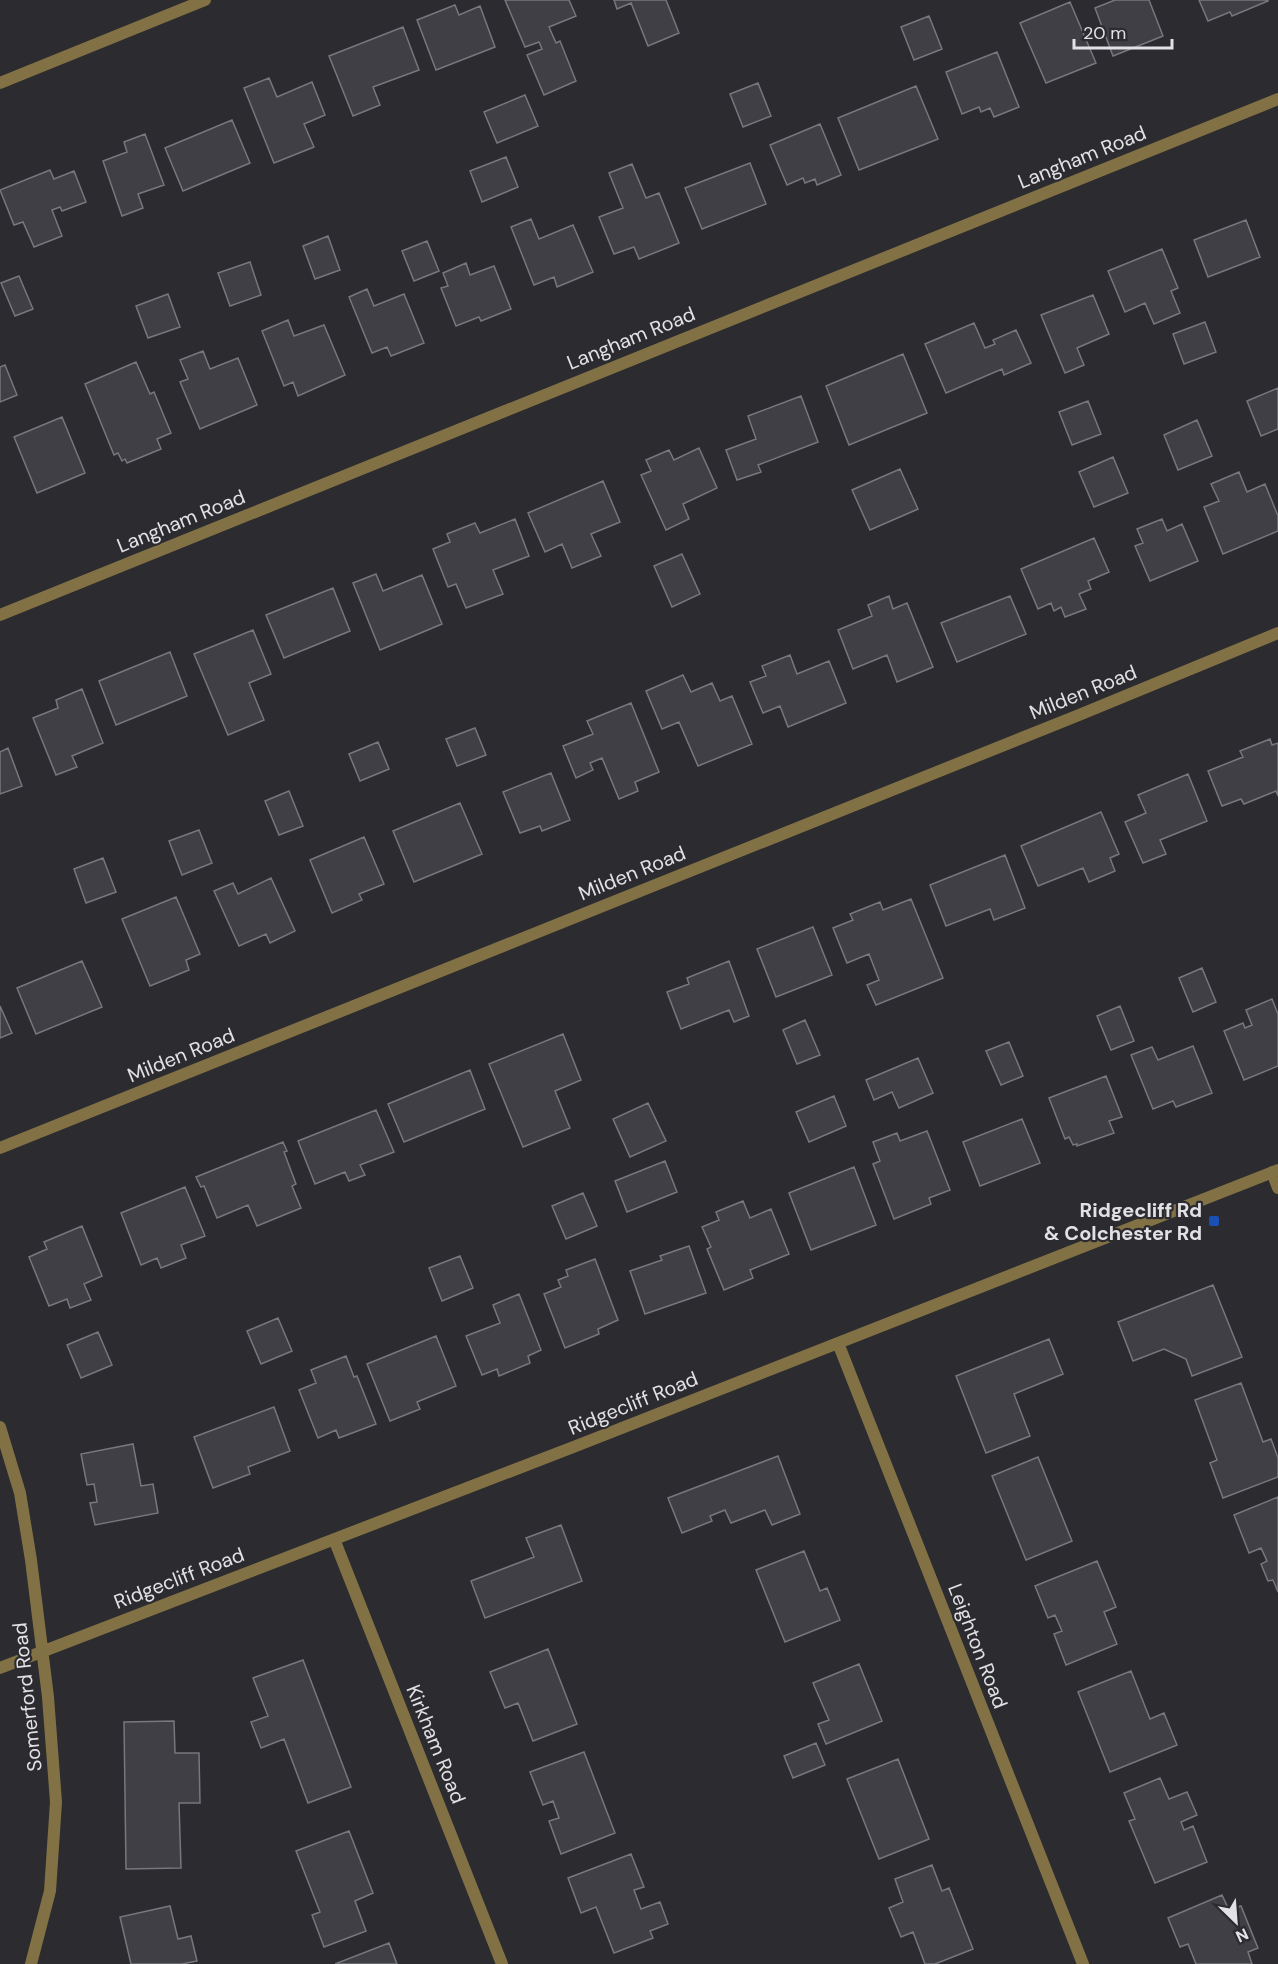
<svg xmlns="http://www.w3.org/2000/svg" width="1278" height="1964" viewBox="0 0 1278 1964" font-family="'DM Sans',sans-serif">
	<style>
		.building { fill: #3f3f45; stroke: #77777d; stroke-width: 1.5 }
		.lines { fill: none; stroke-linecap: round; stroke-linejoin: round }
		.minor { stroke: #817144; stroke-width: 12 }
		.transit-dot { fill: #1a4fb4; stroke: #2b2b30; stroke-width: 2 }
		.labels { text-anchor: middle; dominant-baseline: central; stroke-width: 4.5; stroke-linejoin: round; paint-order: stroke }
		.street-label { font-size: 20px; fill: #e2e2e6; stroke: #2b2b30 }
		.poi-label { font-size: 20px; font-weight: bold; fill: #e2e2e6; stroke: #2b2b30; text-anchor: end }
	</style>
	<rect width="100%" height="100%" fill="#2b2b30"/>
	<path class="building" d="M505 0H569L576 16 549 27 556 43 560 41 576 81 544 95 527 55 542 49 539 42 525 47Z
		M614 0H666L679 33 648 46 631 3 617 9Z
		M1115 0H1149L1163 36 1113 56 1095 8Z
		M1199 0H1268V1L1232 16 1230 12 1208 21Z
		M1070 2 1096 63 1046 83 1020 23Z
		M455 5 459 15 480 6 495 47 436 70 417 20Z
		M929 16 942 49 914 60 901 27Z
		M403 27 419 70 373 87 380 105 353 116 329 56Z
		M997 52 1019 107 994 117 990 108 981 112 979 107 962 114 946 72Z
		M269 78 277 97 312 82 325 115 304 124 314 147 274 163 244 88Z
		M758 83 771 116 743 127 730 94Z
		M916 86 938 139 859 170 838 118Z
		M525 95 538 126 497 143 484 112Z
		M232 120 250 163 183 191 165 148Z
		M820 124 841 175 817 185 815 179 805 183 803 178 787 185 770 145Z
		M145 134 164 185 138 194 143 208 122 216 103 161 127 152 124 142Z
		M506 157 518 187 482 202 470 171Z
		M750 163 766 204 702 229 685 188Z
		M632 164 646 198 659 193 679 243 639 259 634 247 614 254 599 217 623 208 609 173Z
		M50 170 54 179 74 171 86 202 62 211 60 207 52 210 62 236 34 247 23 222 14 225 0 190Z
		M531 219 539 239 573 225 593 272 557 287 554 277 534 285 511 227Z
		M1246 220 1260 257 1208 277 1194 240Z
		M328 236 340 270 315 279 303 246Z
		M427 241 439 271 414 281 402 251Z
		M1162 249 1178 288 1171 291 1180 313 1154 324 1145 303 1125 312 1108 271Z
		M250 262 261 295 230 306 218 273Z
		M466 263 470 275 494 266 511 309 481 321 479 317 456 326 441 288 448 286 443 273Z
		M19 276 33 309 15 316 1 283Z
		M367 289 374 306 404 294 424 343 391 356 387 347 372 353 349 297Z
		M168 294 180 327 148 338 136 306Z
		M1093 295 1109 334 1077 348 1084 365 1065 373 1041 315Z
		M288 320 294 336 324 325 345 375 298 396 293 382 284 386 262 331Z
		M1205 322 1216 352 1184 364 1173 334Z
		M974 323 985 348 995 344 993 340 1016 330 1031 363 1004 375 1002 369 946 393 925 344Z
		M203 351 210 369 238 358 257 405 200 429 180 382 188 379 180 360Z
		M903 354 927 413 849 445 826 386Z
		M136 362 150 394 154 392 171 433 157 439 161 449 127 463 125 459 122 461 118 453 114 455 85 384Z
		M5 365 17 395 0 402V367Z
		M1278 388V429L1261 436 1247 401Z
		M801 396 818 442 758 465 761 472 737 480 726 450 756 439 748 416Z
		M1088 401 1101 434 1072 445 1059 412Z
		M62 417 85 473 37 493 14 437Z
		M1197 420 1212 456 1178 470 1164 435Z
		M699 448 717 488 683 504 689 519 666 530 641 475 651 471 646 460 669 450 674 460Z
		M1113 457 1128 493 1094 507 1079 472Z
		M900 469 918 509 870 530 852 490Z
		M1239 472 1247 492 1265 484 1278 516V531L1223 554 1204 507 1219 501 1211 484Z
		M603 481 620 522 591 534 601 556 572 568 562 544 545 552 528 513Z
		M515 519 529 556 493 570 503 594 466 608 456 584 448 587 433 549 450 542 447 534 475 523 480 533Z
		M1162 519 1167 531 1182 524 1198 561 1150 581 1135 546 1143 543 1137 529Z
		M1094 538 1109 572 1088 581 1091 589 1079 594 1086 609 1065 617 1061 607 1054 611 1051 603 1038 609 1021 569Z
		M682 554 700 594 672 607 654 566Z
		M376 574 383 591 422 575 442 624 380 650 353 583Z
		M333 588 350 631 284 658 266 615Z
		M889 596 893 609 907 603 933 667 897 682 887 655 853 669 838 630 872 616 868 605Z
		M1010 596 1026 634 957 662 941 623Z
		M253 630 271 674 249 683 264 720 228 735 194 654Z
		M170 652 187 696 116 725 99 681Z
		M790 655 797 674 829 661 846 703 788 727 780 706 763 713 750 682 766 676 762 666Z
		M683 675 691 692 712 683 720 701 732 696 752 744 698 766 679 722 662 729 646 691Z
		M82 689 103 743 72 756 77 767 56 775 33 718 58 708 56 700Z
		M631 703 659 772 635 782 638 791 619 799 602 758 590 763 593 770 576 778 563 746 593 734 587 721Z
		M475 728 486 755 457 766 446 739Z
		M1270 739 1272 745 1278 743V796L1276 791 1244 804 1241 799 1222 806 1208 771 1243 757 1240 751Z
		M378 742 389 769 360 781 349 754Z
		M8 748 22 786 0 794V752Z
		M551 773 570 820 542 831 540 826 520 833 503 792Z
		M1188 774 1207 821 1160 840 1166 854 1143 863 1125 822 1146 813 1138 795Z
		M289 791 303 826 279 835 265 801Z
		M460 803 482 854 414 882 393 831Z
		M1101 812 1119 854 1110 858 1115 871 1089 882 1083 868 1038 886 1021 846Z
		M199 830 212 863 182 875 169 841Z
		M364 837 384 884 359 894 362 900 332 913 310 860Z
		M1005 855 1025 908 994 920 990 909 946 926 930 885Z
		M103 858 116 892 86 903 74 869Z
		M271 878 295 931 270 943 266 934 239 946 214 891 233 883 238 894Z
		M176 897 200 954 186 960 189 970 150 986 122 919Z
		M911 899 943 978 876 1005 867 985 879 980 869 954 847 963 833 928 853 920 850 914 880 902 883 910Z
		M813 927 832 975 776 997 757 949Z
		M82 961 102 1007 36 1034 17 988Z
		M729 961 749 1016 734 1022 729 1010 681 1029 667 992 689 984 687 978Z
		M1202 968 1216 1002 1193 1012 1179 978Z
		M1272 999 1278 1014V1066L1244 1080 1224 1031 1243 1023 1245 1028 1252 1025 1246 1010Z
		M0 1006 12 1033 0 1038Z
		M1120 1006 1134 1041 1111 1050 1097 1016Z
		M805 1020 820 1055 797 1064 783 1030Z
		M563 1034 581 1080 555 1091 570 1128 523 1147 489 1064Z
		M1009 1042 1023 1076 1001 1085 986 1051Z
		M1193 1046 1212 1093 1176 1107 1173 1101 1153 1109 1131 1055 1152 1047 1158 1060Z
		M918 1058 933 1093 899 1108 892 1092 874 1100 866 1080Z
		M470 1070 485 1109 404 1142 388 1104Z
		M1106 1076 1122 1117 1109 1121 1114 1133 1077 1146V1144L1073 1145 1069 1137 1065 1139 1049 1098Z
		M834 1096 846 1126 809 1142 796 1112Z
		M648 1103 666 1141 630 1157 613 1119Z
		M376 1110 394 1152 360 1165 365 1175 349 1181 345 1172 315 1184 298 1141Z
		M1022 1119 1040 1163 980 1186 963 1142Z
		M927 1131 950 1190 929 1198 931 1204 894 1219 873 1164 880 1161 873 1142 897 1133 900 1141Z
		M283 1142 287 1151 284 1152 296 1184 292 1186 301 1208 257 1226 248 1205 217 1218 204 1186 201 1187 196 1177Z
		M665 1161 677 1192 627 1212 615 1181Z
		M854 1167 876 1225 811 1250 789 1193Z
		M185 1187 205 1236 181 1245 186 1258 161 1268 157 1258 141 1265 121 1213Z
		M583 1193 597 1226 566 1239 552 1206Z
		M743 1201 750 1218 771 1209 789 1254 750 1270 753 1278 724 1290 707 1249 711 1247 702 1227 719 1220 716 1212Z
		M82 1226 102 1276 84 1284 91 1300 70 1308 67 1299 49 1306 29 1257 47 1249 44 1242Z
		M689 1246 706 1293 645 1314 630 1271 662 1260 660 1256Z
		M460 1256 473 1288 442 1301 429 1268Z
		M595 1259 618 1320 598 1329 599 1334 565 1348 544 1294 561 1287 558 1280 568 1276 566 1270Z
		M1213 1285 1242 1357 1192 1376 1186 1359 1164 1349 1133 1361 1118 1322Z
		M519 1294 541 1350 528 1356 530 1363 499 1376 497 1369 482 1375 466 1336 500 1323 493 1305Z
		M278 1318 292 1351 261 1364 247 1331Z
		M98 1332 112 1365 81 1378 67 1345Z
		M436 1336 456 1386 417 1402 420 1409 390 1421 367 1364Z
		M1049 1339 1063 1374 1014 1394 1030 1436 986 1453 956 1376Z
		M346 1356 354 1377 357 1376 376 1424 339 1438 336 1430 318 1438 299 1390 316 1383 311 1370Z
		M1241 1383 1263 1442 1271 1439 1278 1458V1477L1223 1498 1210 1463 1217 1460 1195 1400Z
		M274 1407 290 1451 248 1467 250 1474 213 1488 194 1437Z
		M133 1444 141 1486 153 1484 158 1513 95 1525 90 1503 97 1502 94 1484 87 1485 81 1454Z
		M778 1456 800 1514 772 1525 765 1510 731 1523 725 1510 710 1516 712 1521 682 1533 668 1498Z
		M1038 1457 1072 1541 1026 1560 992 1476Z
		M1278 1497V1592L1273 1580 1268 1581 1261 1564 1267 1561 1261 1548 1249 1553 1234 1515Z
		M561 1525 582 1581 485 1618 471 1581 534 1557 526 1538Z
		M804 1551 820 1591 827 1588 840 1620 785 1642 756 1570Z
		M1097 1561 1116 1607 1104 1612 1117 1644 1066 1665 1054 1634 1062 1631 1055 1615 1048 1618 1035 1586Z
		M548 1649 577 1724 533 1741 518 1703 505 1708 490 1672Z
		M303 1660 351 1787 308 1803 284 1739 261 1748 251 1722 268 1716 253 1678Z
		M859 1664 882 1721 826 1744 818 1724 829 1720 813 1683Z
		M1131 1671 1150 1719 1164 1713 1177 1745 1110 1772 1078 1692Z
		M174 1721 175 1753H199L200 1803H179L181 1868 126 1869 124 1722Z
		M816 1743 825 1765 793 1778 784 1756Z
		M584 1752 615 1833 561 1854 549 1821 559 1818 553 1801 543 1805 530 1772Z
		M898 1759 929 1839 879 1859 847 1779Z
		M1160 1778 1169 1799 1187 1792 1197 1815 1181 1822 1184 1830 1193 1826 1207 1862 1155 1883 1129 1821 1135 1819 1124 1793Z
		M349 1831 373 1893 355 1901 366 1931 324 1947 312 1915 320 1912 296 1851Z
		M631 1854 644 1887 634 1890 641 1909 660 1902 668 1924 650 1931 653 1938 614 1953 596 1907 581 1913 568 1878Z
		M932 1865 942 1891 949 1888 973 1949 935 1964H925L913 1932 901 1937 889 1908 903 1902 895 1879Z
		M1222 1895 1229 1910 1241 1906 1258 1948 1248 1952 1252 1964H1196L1188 1944 1180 1947 1168 1918Z
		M170 1906 178 1939 191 1936 197 1961 182 1964H131L120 1917Z
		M389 1943 397 1964H335Z"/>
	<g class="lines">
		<path class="minor" d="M0 83 205 0
			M0 615 1278 99
			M0 1148 1079 715 1278 633
			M1272 1172 1278 1188
			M838 1343 1083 1964
			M0 1427 20 1493 31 1560 48 1697 56 1802 50 1891 31 1964
			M334 1539 502 1964
			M0 1668 576 1446 1278 1170"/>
	</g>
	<rect class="transit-dot" x="1208" y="1215" width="12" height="12" rx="3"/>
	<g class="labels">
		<g class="street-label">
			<text transform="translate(1082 157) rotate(-22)">Langham Road</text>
			<text transform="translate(631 338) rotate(-22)">Langham Road</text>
			<text transform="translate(181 521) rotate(-22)">Langham Road</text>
			<text transform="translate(1083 692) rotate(-22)">Milden Road</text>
			<text transform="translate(632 873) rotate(-22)">Milden Road</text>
			<text transform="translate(181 1055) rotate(-22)">Milden Road</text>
			<text transform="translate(633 1403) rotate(-22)">Ridgecliff Road</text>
			<text transform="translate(179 1578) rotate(-21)">Ridgecliff Road</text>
			<text transform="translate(978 1646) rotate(69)">Leighton Road</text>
			<text transform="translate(27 1697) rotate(-96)">Somerford Road</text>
			<text transform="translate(436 1744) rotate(68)">Kirkham Road</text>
		</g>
		<g class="poi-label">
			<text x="1202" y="1210">Ridgecliff Rd<tspan x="1202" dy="23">&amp; Colchester Rd</tspan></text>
		</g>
	</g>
	<g transform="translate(1236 1922) rotate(155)" stroke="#2b2b30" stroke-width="4.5" paint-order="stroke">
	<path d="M0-4.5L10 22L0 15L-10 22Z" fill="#e2e2e6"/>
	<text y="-9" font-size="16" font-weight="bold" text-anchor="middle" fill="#e2e2e6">N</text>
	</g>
	<path d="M1074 39v9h98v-9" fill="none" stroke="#e2e2e6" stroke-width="3"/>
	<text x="1083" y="39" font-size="18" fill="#e2e2e6" stroke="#2b2b30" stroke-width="4.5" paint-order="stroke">20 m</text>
</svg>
